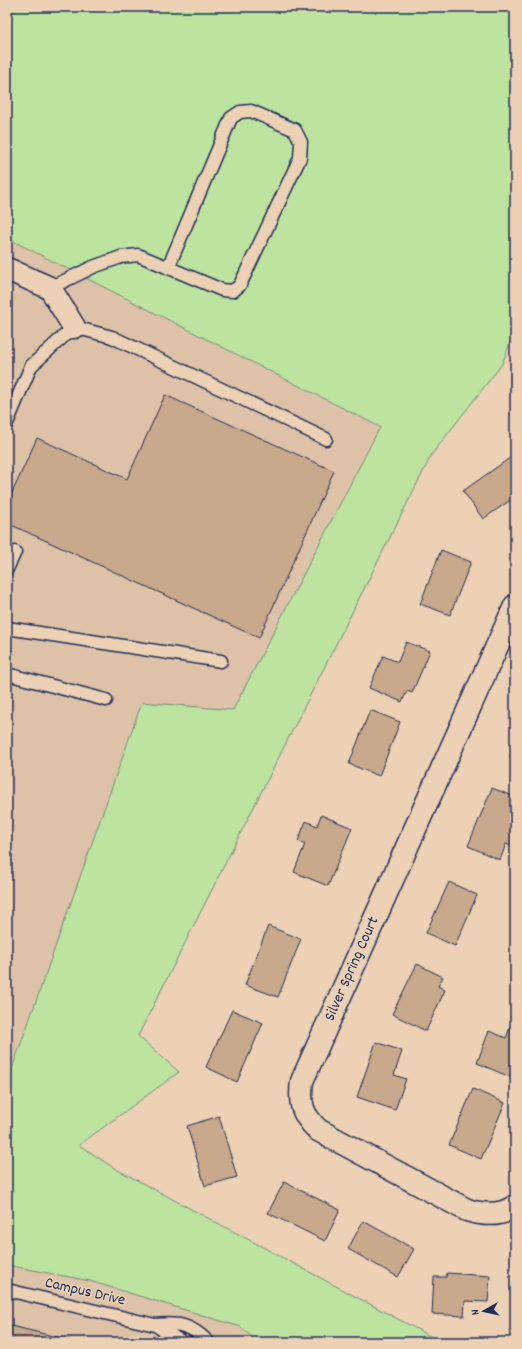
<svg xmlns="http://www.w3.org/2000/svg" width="522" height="1349" viewBox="0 0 522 1349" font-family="Dekko,sans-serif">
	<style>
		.built { fill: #dec2a7 }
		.green { fill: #bde49f; stroke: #6c8a7e }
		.building { fill: #c8a98b; stroke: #1b2f5e }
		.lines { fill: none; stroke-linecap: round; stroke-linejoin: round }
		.service-casing { stroke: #1b2f5e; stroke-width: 15 }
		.minor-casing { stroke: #1b2f5e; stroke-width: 25 }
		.service { stroke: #edd1b4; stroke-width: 12 }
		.minor { stroke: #edd1b4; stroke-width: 22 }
		.labels { text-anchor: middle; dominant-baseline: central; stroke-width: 3; stroke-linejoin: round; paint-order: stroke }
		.street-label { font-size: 16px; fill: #1b2f5e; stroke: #edd1b4 }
	</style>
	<rect width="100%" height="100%" fill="#edd1b4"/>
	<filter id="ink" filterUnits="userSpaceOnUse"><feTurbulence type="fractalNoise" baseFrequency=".025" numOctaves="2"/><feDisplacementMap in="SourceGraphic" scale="8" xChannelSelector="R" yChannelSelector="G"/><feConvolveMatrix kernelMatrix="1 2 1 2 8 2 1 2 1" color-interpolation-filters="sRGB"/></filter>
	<g filter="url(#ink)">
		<path class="built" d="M7 238 432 454 364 591 333 578 71 1147 440 1342H7Z"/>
		<path class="green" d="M7 7H515V330L502 364 432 454 138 1036 179 1072 79 1145 114 1168 441 1342H257L241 1327 90 1281 7 1265V1083L142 702 233 710 380 427 7 238Z"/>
		<path class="building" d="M165 395 334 471 259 638 7 523V504L37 438 127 479Z
			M514 455 515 456V497L483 519 463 491Z
			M441 550 471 562 450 615 420 604Z
			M406 642 430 651 412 693 407 691 402 702 369 688 383 656 398 662Z
			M370 710 400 722 379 776 349 764Z
			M515 744V759L510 757Z
			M492 788 515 797V824L513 829 515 830V843L513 847 506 844 500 860 468 846Z
			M321 815 352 828 328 886 294 872 305 844 298 841 306 821 317 826Z
			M449 882 477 895 455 946 426 933Z
			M268 926 301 939 278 997 245 985Z
			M417 964 443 977 438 986 445 990 426 1031 392 1014Z
			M232 1010 263 1023 237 1082 206 1067Z
			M514 1017 515 1066 510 1077 477 1063 489 1031 506 1038Z
			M376 1042 402 1051 394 1075 406 1079 395 1110 357 1097Z
			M473 1089 505 1103 481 1159 449 1145Z
			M219 1116 237 1177 205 1186 187 1126Z
			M284 1182 340 1210 325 1241 268 1213Z
			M363 1221 414 1249 398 1277 348 1249Z
			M447 1273 490 1276 488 1302 465 1301 464 1316 432 1314 434 1277H446Z
			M7 1325 78 1342H7Z"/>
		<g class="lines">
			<g class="service-casing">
				<path id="service" d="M50 288 93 267 121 257 138 255 222 290 233 291 240 285 300 158 301 142 295 130 251 111 240 112 231 118 168 268
					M7 423 31 366 74 327 112 337 326 439
					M7 569 15 552
					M7 628 221 661
					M7 674 106 700
					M7 1290 155 1325C178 1323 191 1324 208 1342
					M155 1325 182 1342"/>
			</g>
			<g class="minor-casing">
				<path id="minor" d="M7 269 50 288 74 327
					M515 606 302 1081C299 1104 302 1114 318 1130L467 1210C483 1215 500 1217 515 1206"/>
			</g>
			<use href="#service" class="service"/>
			<use href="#minor" class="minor"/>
		</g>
	</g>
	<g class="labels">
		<g class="street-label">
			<text transform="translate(352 969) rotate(-66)">Silver Spring Court</text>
			<text transform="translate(85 1292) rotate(13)">Campus Drive</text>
		</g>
	</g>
	<rect width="522" height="1349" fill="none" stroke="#edd1b4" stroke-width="24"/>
	<rect x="12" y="12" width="498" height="1325" fill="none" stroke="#1b2f5e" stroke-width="1.5" filter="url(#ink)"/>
	<g transform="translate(484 1311) rotate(262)" stroke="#edd1b4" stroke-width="3" paint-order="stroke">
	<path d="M0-3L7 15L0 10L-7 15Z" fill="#1b2f5e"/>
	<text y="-6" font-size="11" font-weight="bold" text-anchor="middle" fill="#1b2f5e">N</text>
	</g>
</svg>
